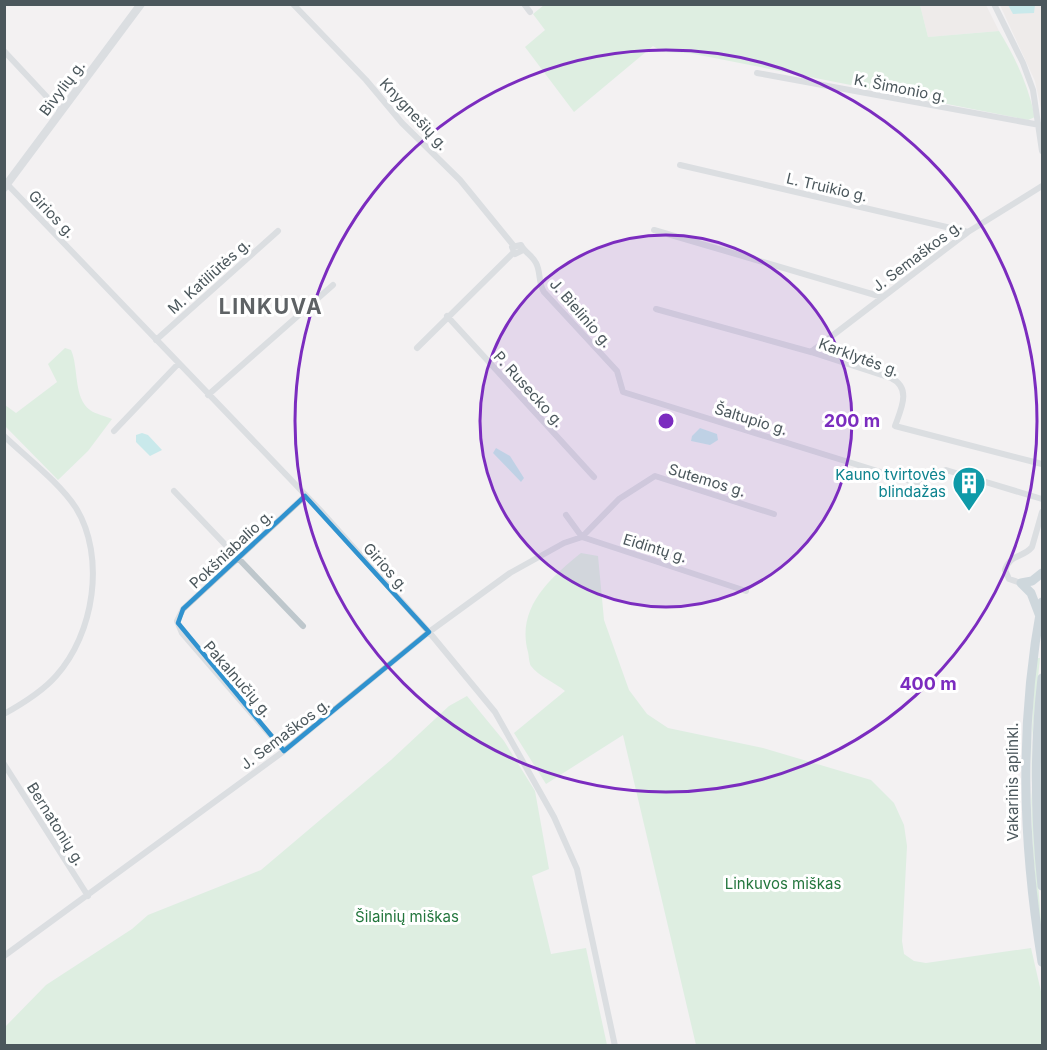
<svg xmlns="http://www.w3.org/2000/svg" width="1047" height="1050" viewBox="0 0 1047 1050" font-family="Inter,sans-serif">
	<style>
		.commercial { fill: #e9e4df }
		.green { fill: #c5ebcd }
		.water { fill: #98e1e2 }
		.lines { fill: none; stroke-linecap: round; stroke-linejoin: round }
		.minor { stroke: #bec7cc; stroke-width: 6 }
		.tertiary { stroke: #bec7cc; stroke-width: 8 }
		.trunk { stroke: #a2b8c2; stroke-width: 9 }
		.marked { fill: none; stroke: #2f92cf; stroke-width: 4.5; stroke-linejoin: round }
		.ring { fill: none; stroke: #7b2cbf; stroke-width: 3 }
		.labels { text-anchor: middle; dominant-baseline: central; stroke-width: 6; stroke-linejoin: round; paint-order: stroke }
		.street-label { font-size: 15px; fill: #4b575c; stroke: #fff }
		.culture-label { font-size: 15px; fill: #0d838f; stroke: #fff; text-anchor: end }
		.park-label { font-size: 15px; fill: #23763d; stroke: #fff }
		.district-label { font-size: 21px; font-weight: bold; letter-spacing: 1.5px; fill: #5e6265; stroke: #fff }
		.centre { fill: #7b2cbf; stroke: #fff; stroke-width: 3 }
		.ring-label { font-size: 18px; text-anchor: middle; font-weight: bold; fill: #7b2cbf; stroke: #fff; stroke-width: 6; stroke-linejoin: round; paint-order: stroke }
	</style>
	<rect width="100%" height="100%" fill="#f3f1f2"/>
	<path class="commercial" d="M920 5H986L999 31 928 37Z
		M1000 5H1042V113L1035 81Z"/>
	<path class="green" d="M544 5H920L928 37 999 31C1016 58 1028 86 1035 117L1028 120 689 53 663 52 653 46 574 112 525 47 545 30 533 14Z
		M65 348 71 350C79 368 73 397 90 410 95 414 106 416 112 419L88 451 58 480 5 426V405L16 413 57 382 48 364Z
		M581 553 598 556 604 620 629 690 647 714 668 728 763 748 871 780 894 803 904 825 907 846 902 941 904 954 914 961 926 963 1031 948 1042 996V1045H696L623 735 546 784 514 733 565 691C556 683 538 676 531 666 529 663 529 656 528 652 516 608 550 578 581 553Z
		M1036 658H1040L1032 738 1031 788 1042 936C1028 839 1029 755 1036 658Z
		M467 696 504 741 535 791 549 869 532 876 551 954 586 948 607 1045H5V1027L46 985 132 929 148 915 261 870 391 760 449 706Z"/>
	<path class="water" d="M1008 5H1035L1034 13 1013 14Z
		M700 428 717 434 718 440 710 445 691 441 692 436Z
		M142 433 148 435 162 450 150 456 136 442V435Z
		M496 448 510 456 524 478 521 482 493 453Z"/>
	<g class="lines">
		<path class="minor" d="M293 4 366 80 402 123 460 180 513 245
			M524 4 530 12
			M994 4 1023 63 1033 90 1042 151
			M4 51 61 112
			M757 73 1040 125
			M680 165 968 232
			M7 184 320 510 429 632 495 712 554 817 577 869 615 1046
			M654 230 882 297
			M523 250 515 254 512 247 521 245C524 252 532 255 536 263 541 272 538 283 544 292L617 371 623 392 916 483 946 470 1042 499
			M656 309 811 352 891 378C912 388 901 409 895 426L1042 464
			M447 316 594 477
			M156 340 278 231
			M417 348 513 253
			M811 352 968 232 1042 186
			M208 395 333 285
			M114 431 178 364
			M4 436C26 457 60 483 76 508 106 557 94 634 56 676 42 692 22 704 4 714
			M174 491 303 626
			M566 515 582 537 746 591
			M1021 583 1009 579 1005 570C1010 554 1023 558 1032 547L1042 512
			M284 751 182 633 177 621 183 609 305 496
			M4 764 88 896
			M4 956 284 751 429 632 510 573 564 543 582 537 619 499 655 476 774 514"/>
		<path class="tertiary" d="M4 188 141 4"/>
		<path class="trunk" d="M1021 583 1031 593 1039 614
			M1021 583 1032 581 1042 573
			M1042 602C1019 725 1022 839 1042 962
			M1042 678C1034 746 1035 817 1042 886"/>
	</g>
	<path d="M0 0H1047V1050H0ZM305 496 429 632 284 751 178 623 183 609Z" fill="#f3f1f2" fill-opacity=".55" fill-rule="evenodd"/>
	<path class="marked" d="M305 496 429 632 284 751 178 623 183 609Z"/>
	<circle cx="666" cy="421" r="186" fill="#7b2cbf" fill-opacity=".12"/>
	<g class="ring">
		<circle cx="666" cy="421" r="186"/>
		<circle cx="666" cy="421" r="371"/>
	</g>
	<defs>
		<g id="building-pin" transform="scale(1.725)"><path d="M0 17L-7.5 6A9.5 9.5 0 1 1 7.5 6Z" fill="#0f9aa8" stroke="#fff"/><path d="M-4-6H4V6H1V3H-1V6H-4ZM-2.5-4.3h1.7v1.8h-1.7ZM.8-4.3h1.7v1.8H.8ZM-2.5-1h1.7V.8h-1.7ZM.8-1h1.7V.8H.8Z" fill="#fff"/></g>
	</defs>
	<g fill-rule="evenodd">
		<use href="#building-pin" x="969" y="483"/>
	</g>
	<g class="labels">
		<g class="street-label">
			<text transform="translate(62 88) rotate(-53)">Bivylių g.</text>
			<text transform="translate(900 88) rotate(11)">K. Šimonio g.</text>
			<text transform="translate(414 114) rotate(47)">Knygnešių g.</text>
			<text transform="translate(827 187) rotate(13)">L. Truikio g.</text>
			<text transform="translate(52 214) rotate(46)">Girios g.</text>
			<text transform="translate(917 256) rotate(-37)">J. Semaškos g.</text>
			<text transform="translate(209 276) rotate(-42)">M. Katiliūtės g.</text>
			<text transform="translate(581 313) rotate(49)">J. Bielinio g.</text>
			<text transform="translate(859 357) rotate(20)">Karklytės g.</text>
			<text transform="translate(529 389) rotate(48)">P. Rusecko g.</text>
			<text transform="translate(751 419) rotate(17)">Šaltupio g.</text>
			<text transform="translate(707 480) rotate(17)">Sutemos g.</text>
			<text transform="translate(655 548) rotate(17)">Eidintų g.</text>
			<text transform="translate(231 549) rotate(-43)">Pokšniabalio g.</text>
			<text transform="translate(386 567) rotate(48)">Girios g.</text>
			<text transform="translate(238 679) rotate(49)">Pakalnučių g.</text>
			<text transform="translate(285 734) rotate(-37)">J. Semaškos g.</text>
			<text transform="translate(1012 782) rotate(-90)">Vakarinis aplinkl.</text>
			<text transform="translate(56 824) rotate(58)">Bernatonių g.</text>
		</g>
		<g class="culture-label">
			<text x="946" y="474">Kauno tvirtovės<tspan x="946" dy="17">blindažas</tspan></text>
		</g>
		<g class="park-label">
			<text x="783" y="883">Linkuvos miškas</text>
			<text x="407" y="916">Šilainių miškas</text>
		</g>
		<g class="district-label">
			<text x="271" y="306">LINKUVA</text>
		</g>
	</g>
	<circle cx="666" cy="421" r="9" class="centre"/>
	<g class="ring-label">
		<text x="852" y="427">200 m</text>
		<text x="928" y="690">400 m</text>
	</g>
	<rect width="1047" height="1050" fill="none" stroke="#4b575c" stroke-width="12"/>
</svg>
